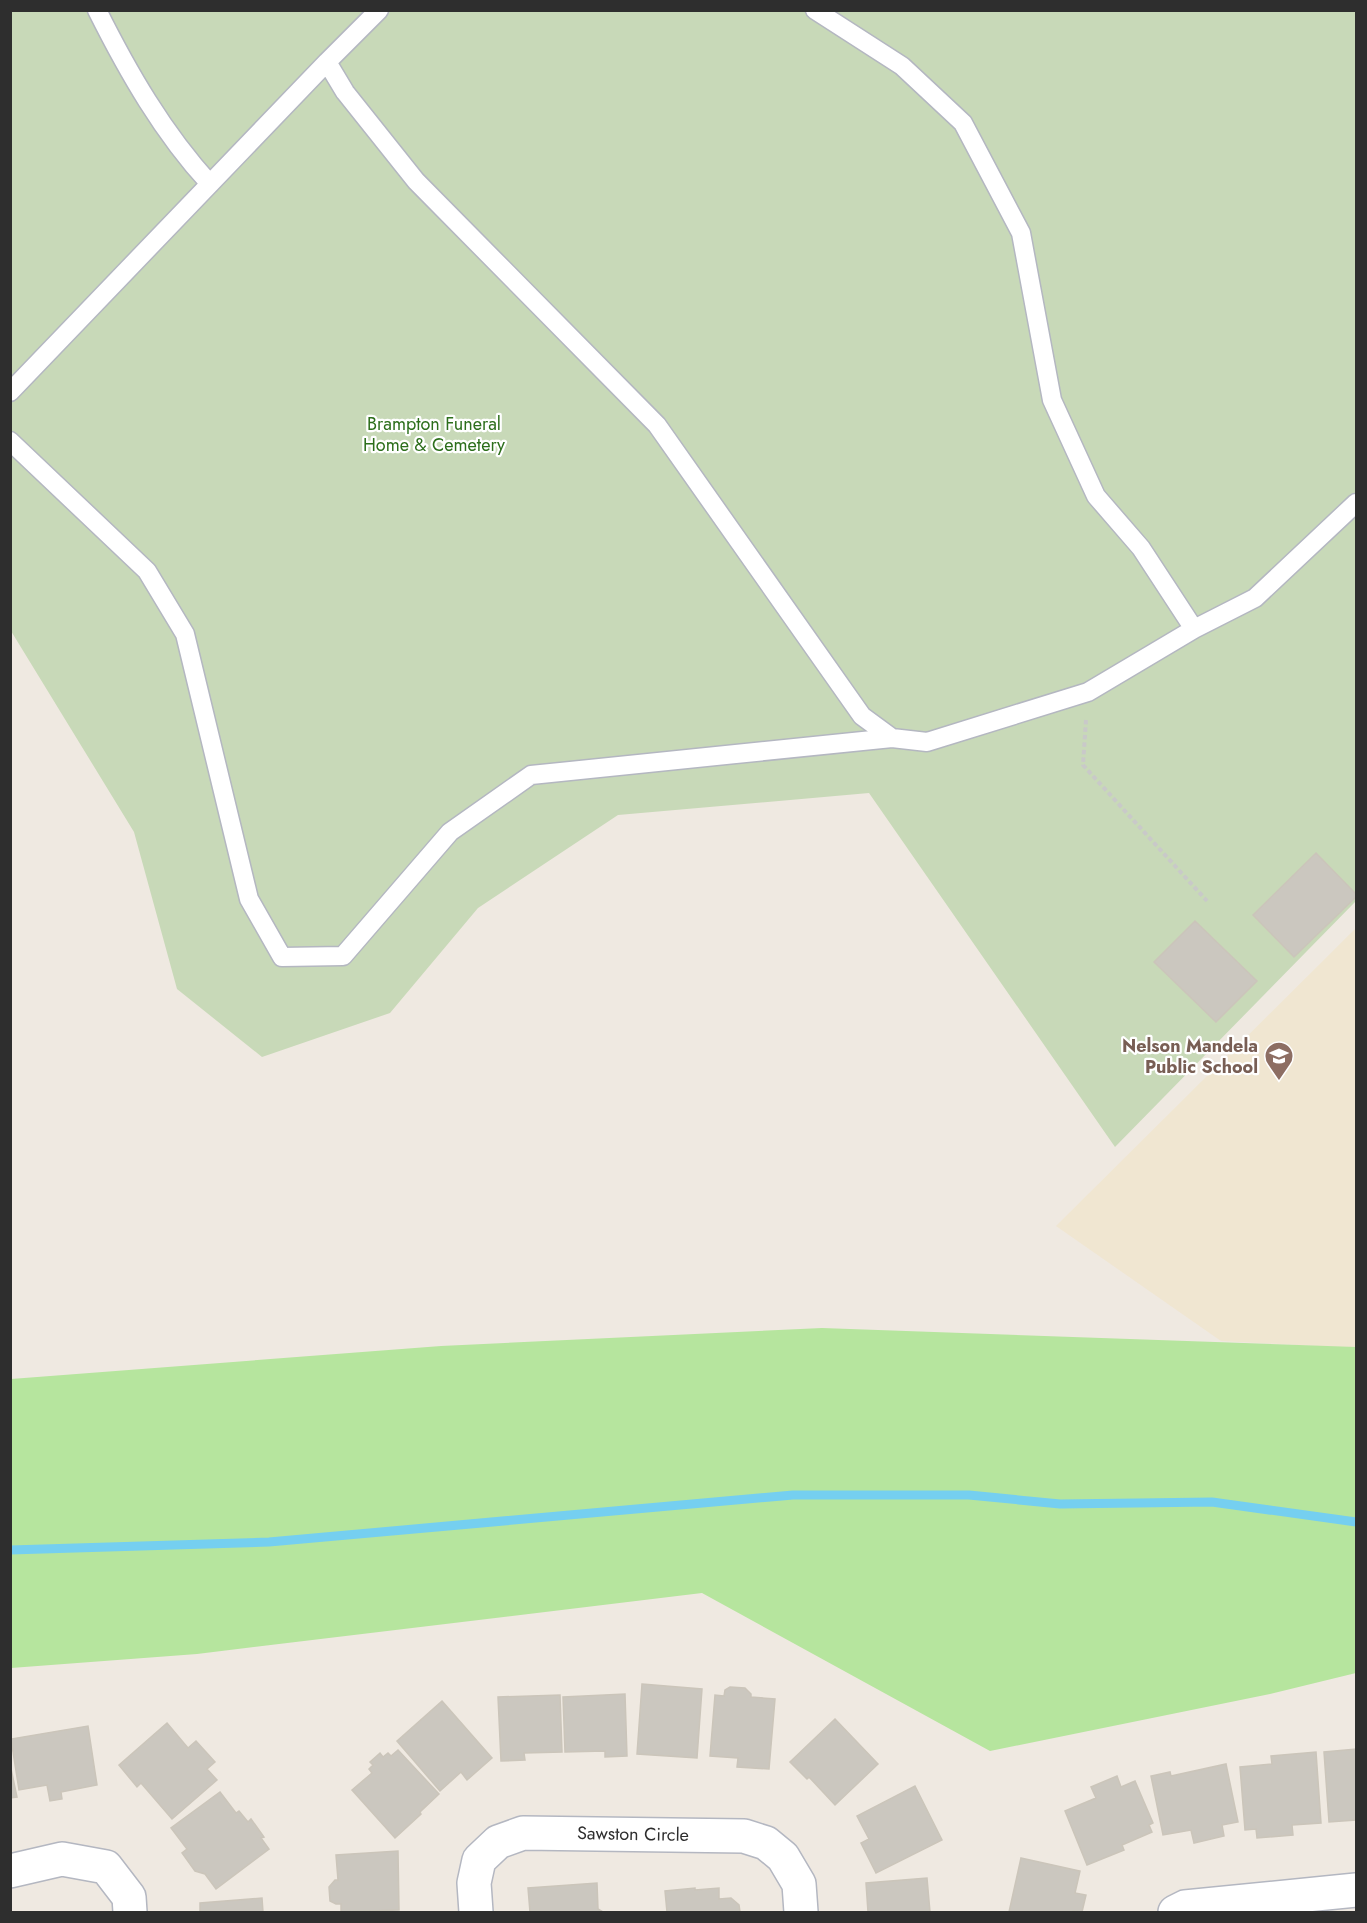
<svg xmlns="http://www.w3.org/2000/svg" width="1367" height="1923" viewBox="0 0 1367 1923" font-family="Jost,sans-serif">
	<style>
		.education { fill: #f0e6d1 }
		.green { fill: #b6e59e }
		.cemetery { fill: #c8d9b8 }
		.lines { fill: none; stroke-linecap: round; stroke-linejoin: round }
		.stream { stroke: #75cff0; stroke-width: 9 }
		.building { fill: #cbc7bf; stroke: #cbc5ba; stroke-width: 1.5 }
		.lane-casing { stroke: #b4b7c1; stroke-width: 21 }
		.street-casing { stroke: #b4b7c1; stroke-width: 36 }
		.path { stroke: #c9c9c9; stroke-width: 4; stroke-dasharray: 4.5 3; stroke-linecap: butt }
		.lane { stroke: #fff; stroke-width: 18 }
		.street { stroke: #fff; stroke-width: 33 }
		.labels { text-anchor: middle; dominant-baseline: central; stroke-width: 4.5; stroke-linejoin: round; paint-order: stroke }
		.park-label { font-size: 18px; fill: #2c6e1b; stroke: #fff }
		.education-label { font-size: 18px; font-weight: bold; fill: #785e54; stroke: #fff; text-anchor: end }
		.street-label { font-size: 18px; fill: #2e2e2e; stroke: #fff }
	</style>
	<rect width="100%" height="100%" fill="#efe9e1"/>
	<path class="education" d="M1356 928V1348L1221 1341 1056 1226Z"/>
	<path class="green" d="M822 1328 1356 1347V1673L1270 1694 990 1751 702 1593 197 1654 11 1668V1379L441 1346Z"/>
	<path class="cemetery" d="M11 11H1356V901L1115 1147 869 793 618 815 478 908 390 1013 262 1057 177 989 134 832 11 631Z"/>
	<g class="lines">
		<path class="stream" d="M10 1550 269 1542 793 1495H969L1060 1504 1212 1502 1356 1522"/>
	</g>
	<path class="building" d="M1316 853 1356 894V897L1294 957 1253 915Z
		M1195 921 1257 981 1216 1022 1154 962Z
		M642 1684 702 1689 697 1758 637 1754Z
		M730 1687 745 1688 751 1694V1697L775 1699 769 1769 737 1767 738 1758 710 1756 715 1695 724 1696 725 1690Z
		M625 1694 627 1756 605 1757V1751L565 1752 563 1697Z
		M560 1695 562 1752 524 1753 525 1760 501 1761 498 1697Z
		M442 1701 492 1758 467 1780 461 1772 440 1791 397 1741Z
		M835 1719 878 1764 835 1805 809 1777 807 1779 790 1762Z
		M167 1723 188 1748 196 1741 215 1762 207 1769 217 1780 172 1819 141 1783 137 1787 119 1765Z
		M88 1726 97 1785 61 1792 62 1799 50 1801 47 1785 19 1790 11 1739Z
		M1356 1749V1820L1329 1822 1324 1752Z
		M398 1750 439 1794 420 1812 421 1814 395 1838 352 1790 372 1773 369 1769 373 1765 370 1762 380 1753 383 1757 388 1753 391 1756Z
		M1316 1752 1321 1823 1292 1825 1293 1835 1257 1838 1256 1829 1245 1830 1240 1767 1272 1764 1271 1756Z
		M10 1764 17 1797 10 1798Z
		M1226 1764 1238 1822 1222 1825 1224 1836 1194 1843 1191 1830 1163 1835 1151 1776 1170 1772 1171 1776Z
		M1117 1776 1121 1787 1135 1781 1153 1823 1149 1825 1152 1832 1122 1845 1124 1850 1087 1865 1065 1811 1096 1798 1091 1787Z
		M915 1786 942 1840 876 1873 861 1843 869 1839 857 1816Z
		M220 1792 236 1813 239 1811 248 1822 251 1819 264 1837 261 1838 269 1849 216 1889 205 1874 195 1871 182 1853 187 1849 171 1828Z
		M398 1851 399 1910 341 1912V1904H336L330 1901 329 1887 335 1880H338L336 1855Z
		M1021 1858 1080 1871 1075 1893 1086 1895 1082 1912 1073 1911 1072 1912H1009Z
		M927 1878 930 1912H868L866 1883Z
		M597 1883 598 1909 603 1912H530L528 1888Z
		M695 1888V1890L719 1888V1899L731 1898 739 1905 740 1912H667L665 1891Z
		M262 1898 263 1912H200V1903Z"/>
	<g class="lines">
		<g class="lane-casing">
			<path id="lane" d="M97 10C128 72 163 133 210 184
				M379 10 327 62 345 92 416 181 657 425 862 716 892 738 927 742 1088 692 1194 629 1255 598 1356 503
				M815 10 902 66 963 123 1021 233 1052 400 1096 496 1141 548 1194 629
				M10 392 327 62
				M10 441 147 571 185 634 249 899 282 957 343 956 450 832 531 775 892 738"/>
		</g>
		<g class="street-casing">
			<path id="street" d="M10 1871 62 1859 106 1867 129 1897 130 1912
				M476 1912 474 1883 479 1860 498 1842 523 1833 744 1836 766 1843 783 1857 799 1884 801 1912
				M1175 1912 1185 1907 1356 1890"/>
		</g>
		<path class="path" d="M1086 720 1083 765 1207 901"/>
		<use href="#lane" class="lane"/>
		<use href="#street" class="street"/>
	</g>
	<defs>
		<g id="school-pin" transform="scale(1.5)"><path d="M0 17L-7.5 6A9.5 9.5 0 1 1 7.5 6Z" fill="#8d6e63" stroke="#fff"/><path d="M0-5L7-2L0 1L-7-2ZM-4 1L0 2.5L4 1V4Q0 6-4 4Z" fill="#fff"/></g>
	</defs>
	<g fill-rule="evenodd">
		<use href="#school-pin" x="1279" y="1056"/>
	</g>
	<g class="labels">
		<g class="park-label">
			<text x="434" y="424">Brampton Funeral<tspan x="434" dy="21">Home &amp; Cemetery</tspan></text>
		</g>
		<g class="education-label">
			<text x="1258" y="1046">Nelson Mandela<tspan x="1258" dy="21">Public School</tspan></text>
		</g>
		<g class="street-label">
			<text transform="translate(633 1834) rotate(1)">Sawston Circle</text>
		</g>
	</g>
	<rect width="1367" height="1923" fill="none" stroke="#2e2e2e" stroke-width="24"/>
</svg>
